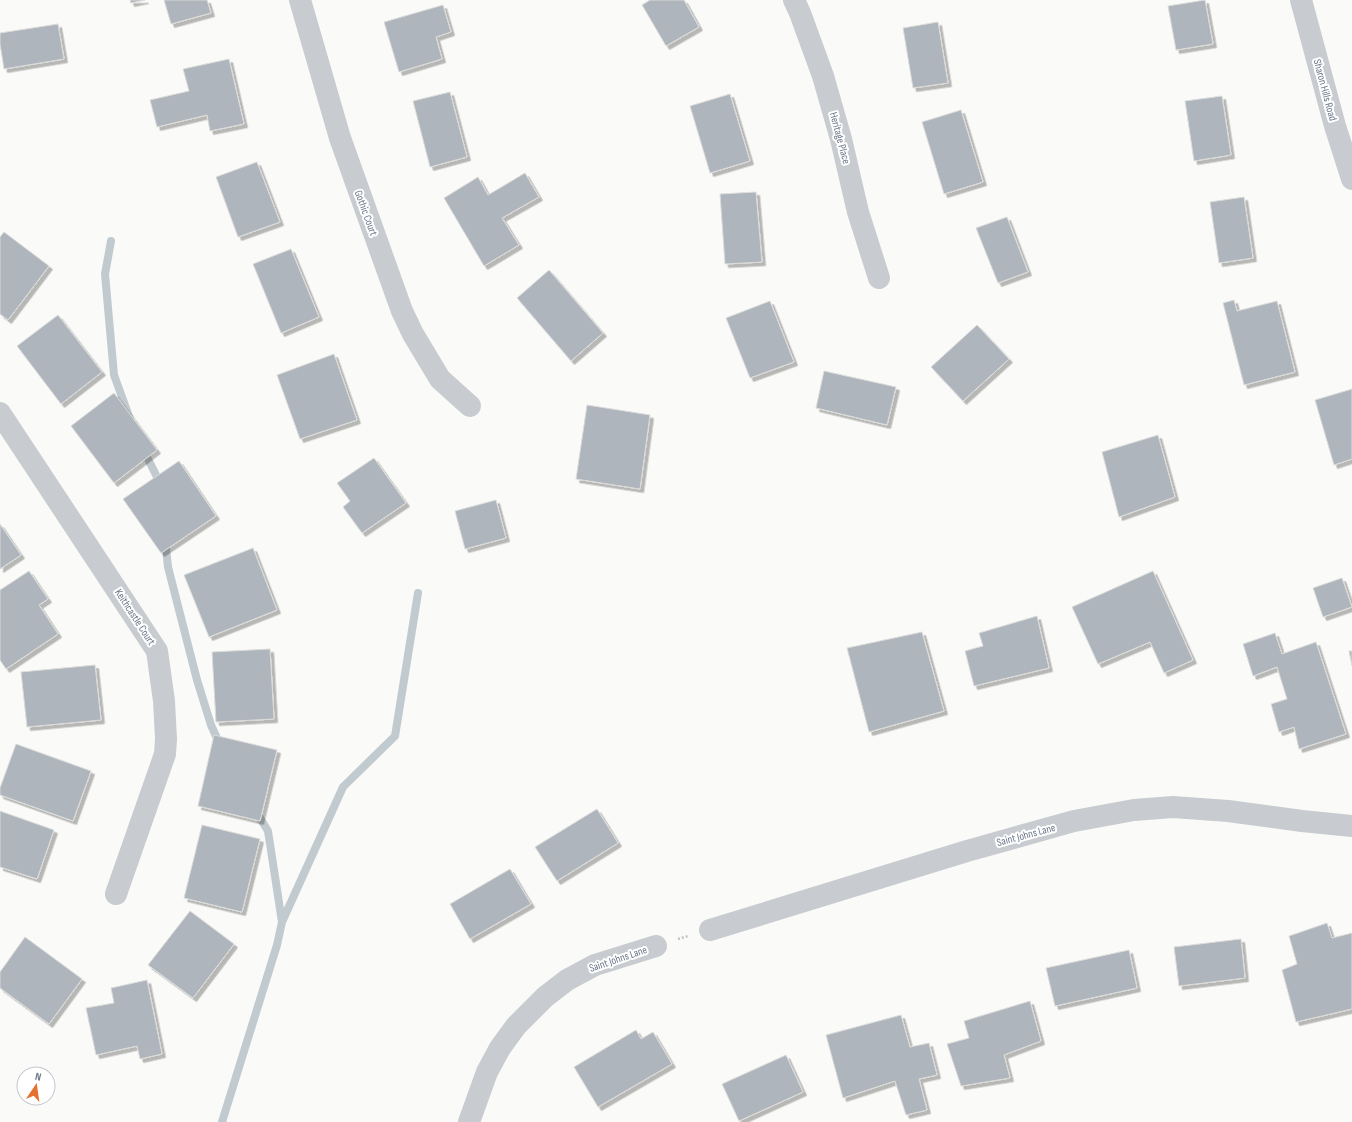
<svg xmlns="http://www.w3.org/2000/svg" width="1352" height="1122" viewBox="0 0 1352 1122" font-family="'Sofia Sans Condensed',sans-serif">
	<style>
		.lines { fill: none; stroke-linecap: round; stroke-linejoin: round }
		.stream { stroke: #c1cacf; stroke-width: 8 }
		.building { fill: #afb5bd; stroke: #dcdcda; filter: url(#shadow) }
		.path { stroke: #c2c3c6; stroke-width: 2.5; stroke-dasharray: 2 2; stroke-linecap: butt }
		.minor { stroke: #c8cbcf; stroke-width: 22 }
		.labels { text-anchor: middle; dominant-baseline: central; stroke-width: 4; stroke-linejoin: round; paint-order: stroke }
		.street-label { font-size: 11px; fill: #697689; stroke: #fff }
	</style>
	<defs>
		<filter id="shadow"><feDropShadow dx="3.5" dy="3.5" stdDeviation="0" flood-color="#0004"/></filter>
	</defs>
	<rect width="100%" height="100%" fill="#fafaf8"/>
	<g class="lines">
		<path class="stream" d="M111 241 105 274 114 375 130 419
			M143 449 161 485
			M165 539 168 567 197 680 211 725 220 745
			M255 810 268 831 282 922
			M222 1122 277 945 282 922 343 787 395 736 418 593"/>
	</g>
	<path class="building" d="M130 0H145L131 3Z
		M164 0H207L211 13 171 24Z
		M650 0H684L699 27 666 46 642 5Z
		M1205 0 1213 44 1176 50 1168 6Z
		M443 5 451 32 436 37 442 59 399 72 384 22Z
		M938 22 948 83 913 88 903 28Z
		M58 24 64 59 4 69 0 44V33Z
		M229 59 244 124 210 131 207 115 157 127 150 100 189 91 183 69Z
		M450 92 467 157 430 167 413 101Z
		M730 94 750 161 710 173 690 106Z
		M1222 96 1231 155 1194 161 1185 101Z
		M961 110 983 182 944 194 922 122Z
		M257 162 280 222 238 237 216 177Z
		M525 173 539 197 502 218 519 245 484 266 444 198 478 177 488 195Z
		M756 192 762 262 725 264 720 194Z
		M1244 197 1253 258 1219 263 1210 202Z
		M1007 217 1028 272 998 283 976 228Z
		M4 232 49 266 8 320 0 314V237Z
		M291 249 319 317 281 333 253 264Z
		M549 270 603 333 571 361 517 298Z
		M1234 300 1237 311 1277 301 1295 372 1244 385 1223 303Z
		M770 301 794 362 750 378 726 318Z
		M58 315 102 372 61 404 17 346Z
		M977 325 1009 359 963 401 931 367Z
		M334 354 357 420 300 439 277 375Z
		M824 371 896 387 887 425 816 408Z
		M1352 389V459L1334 465 1315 400Z
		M114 393 157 450 114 483 71 426Z
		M587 405 650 415 640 489 576 479Z
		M1158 435 1175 497 1119 517 1102 452Z
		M374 458 406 503 362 533 343 507 350 501 337 483Z
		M179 461 216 516 161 553 123 499Z
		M496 500 506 538 465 549 455 511Z
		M0 524 21 555 0 569Z
		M253 548 277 610 209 637 184 575Z
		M29 571 48 599 39 605 58 634 6 669 0 660V590Z
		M1153 571 1193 660 1164 673 1150 642 1098 664 1072 607Z
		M1342 578 1352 607 1323 617 1313 588Z
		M1037 616 1049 668 974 686 965 651 983 646 979 633Z
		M922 632 944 711 869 732 847 648Z
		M1275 633 1282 654 1316 642 1346 734 1299 749 1294 727 1279 732 1271 704 1287 699 1277 667 1253 676 1243 644Z
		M270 649 274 719 216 722 212 652Z
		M1349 651H1352V666Z
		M95 665 101 720 27 727 21 672Z
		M214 735 277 750 260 821 198 806Z
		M16 744 91 771 73 821 0 795V788Z
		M597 809 618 843 557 881 535 847Z
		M0 811 54 830 37 879 0 867Z
		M202 825 260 839 242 912 184 898Z
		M510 869 531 904 470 939 450 904Z
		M190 911 234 944 193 998 148 965Z
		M1327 923 1332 938 1352 933V1009L1296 1022 1282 970 1297 964 1289 936Z
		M25 937 82 979 49 1024 0 988V972Z
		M1241 939 1245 978 1179 986 1174 947Z
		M1129 950 1137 988 1055 1006 1046 968Z
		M147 980 162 1054 140 1059 137 1046 96 1055 86 1008 114 1003 111 988Z
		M1030 1001 1041 1041 1004 1055 1010 1078 961 1086 947 1044 969 1038 964 1021Z
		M901 1015 910 1047 929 1043 937 1075 919 1079 927 1110 906 1115 895 1081 843 1098 826 1035Z
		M636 1030 641 1039 653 1032 672 1064 598 1107 574 1067Z
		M786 1055 803 1092 739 1121 722 1084Z"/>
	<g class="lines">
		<path class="path" d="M678 939 688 936"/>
		<path class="minor" d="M300 0 340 138 402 311 413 334 440 379 470 406
			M794 0 800 13 823 76 841 139 858 212 879 278
			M1301 0 1335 126 1352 179
			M0 413 157 651 164 701 166 739 165 754 116 894
			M710 930 967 851 1074 821 1134 810 1173 807 1228 811 1302 821 1352 826
			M469 1122 487 1072 500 1048 516 1026 545 997 567 980 595 965 656 946"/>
	</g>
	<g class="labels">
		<g class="street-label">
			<text transform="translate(1325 90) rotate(75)">Sharon Hills Road</text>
			<text transform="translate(840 138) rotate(75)">Heritage Place</text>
			<text transform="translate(366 213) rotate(70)">Gothic Court</text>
			<text transform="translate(135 617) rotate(57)">Keithcastle Court</text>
			<text transform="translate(1026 835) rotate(-15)">Saint Johns Lane</text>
			<text transform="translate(618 959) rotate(-19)">Saint Johns Lane</text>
		</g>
	</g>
	<g transform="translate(36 1086) rotate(13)"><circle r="19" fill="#ffffff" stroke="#c3c8d0"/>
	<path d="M0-3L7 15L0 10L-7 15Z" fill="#e4722e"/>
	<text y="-6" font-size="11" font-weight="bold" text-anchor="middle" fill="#697689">N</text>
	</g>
</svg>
